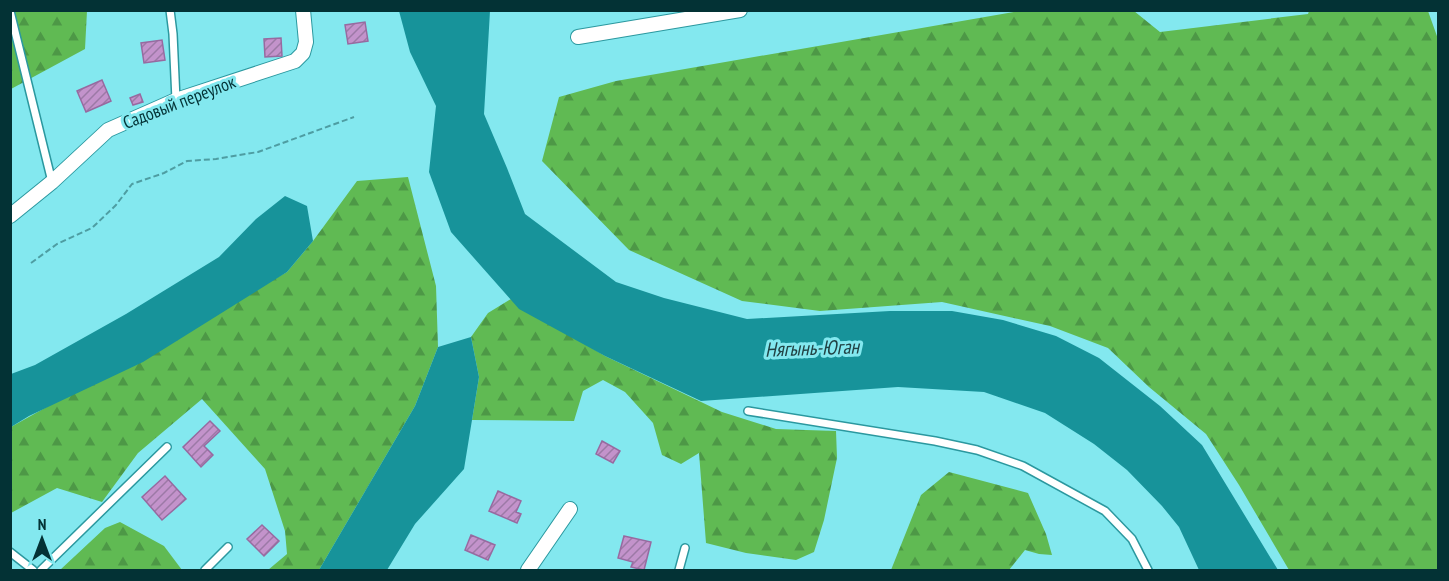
<svg xmlns="http://www.w3.org/2000/svg" width="1449" height="581" viewBox="0 0 1449 581" font-family="'PT Sans Narrow',sans-serif">
	<style>
		.forest { fill: url(#forest-firs) }
		.water { fill: #17939a }
		.building { fill: url(#building-hatch); stroke: #976aa0; stroke-width: 1.5 }
		.lines { fill: none; stroke-linecap: round; stroke-linejoin: round }
		.lane-casing { stroke: #2b989f; stroke-width: 10 }
		.street-casing { stroke: #2b989f; stroke-width: 16 }
		.path { stroke: #4e9da2; stroke-width: 2; stroke-dasharray: 6 3; stroke-linecap: butt }
		.lane { stroke: #fff; stroke-width: 7 }
		.street { stroke: #fff; stroke-width: 14 }
		.labels { text-anchor: middle; dominant-baseline: central; stroke-width: 6; stroke-linejoin: round; paint-order: stroke }
		.street-label { font-size: 18px; fill: #033235; stroke: #83e8ef }
		.water-label { font-size: 20px; font-style: italic; fill: #224345; stroke: #83e8ef }
	</style>
	<defs>
		<pattern id="forest-firs" width="22" height="20" patternUnits="userSpaceOnUse" patternTransform="scale(1.5)"><rect width="22" height="20" fill="#60ba53"/><path d="M5 1l3.5 6h-7zM16 11l3.5 6h-7z" fill="#4d9846"/></pattern>
		<pattern id="building-hatch" width="6" height="6" patternUnits="userSpaceOnUse" patternTransform="scale(1.5)"><rect width="6" height="6" fill="#c393cb"/><path d="M-1 1l2-2M0 6l6-6M5 7l2-2" fill="none" stroke="#9c79a6"/></pattern>
	</defs>
	<rect width="100%" height="100%" fill="#83e8ef"/>
	<path class="forest" d="M10 11H87L85 49 11 89Z
		M1019 11H1134L1160 32 1308 14 1309 11H1428L1438 39V145L1437 149 1438 570H1289L1239 485 1206 434 1149 387 1108 348 1050 326 942 302 820 311 742 301 629 250 542 161 559 97 616 81Z
		M408 177 436 286 438 347 415 406 319 570H268L287 554 285 531 265 469 202 399 138 453 102 502 57 488 11 513V427L287 272 313 241 357 181Z
		M511 299 605 356 722 412 776 429 836 431 837 458 824 520 814 552 796 560 746 553 706 543 699 453 681 464 662 455 653 423 625 392 603 380 583 391 574 421 472 420 479 377 471 337 488 313Z
		M949 472 1028 493 1046 534 1052 555 1039 554 1025 550 1009 570H891L921 495Z
		M120 522 164 546 182 570H60L105 528Z"/>
	<path class="water" d="M399 11H490L484 114 507 168 525 214 616 282 664 298 747 319 890 311H952L1003 320 1056 336 1099 358 1160 406 1202 445 1278 570H1199L1179 527 1162 506 1127 470 1094 444 1045 413 984 392 898 387 701 401 605 356 519 309 451 232 429 172 436 106 410 52Z
		M285 196 307 206 313 241 287 272 143 362 29 416 11 427V374L35 365 126 314 219 257 256 219Z
		M471 337 479 377 464 469 415 524 387 570H319L415 406 438 347Z"/>
	<path class="building" d="M365 22 368 41 348 44 345 25Z
		M281 38 282 56 265 57 264 39Z
		M162 40 165 60 144 63 141 43Z
		M102 80 111 101 86 112 77 91Z
		M140 94 143 102 133 105 130 98Z
		M210 421 220 431 204 446 213 455 201 467 183 447Z
		M602 441 620 451 613 463 596 454Z
		M165 476 186 499 162 520 142 497Z
		M498 491 521 501 516 512 521 514 517 523 489 511Z
		M262 525 279 541 264 556 247 539Z
		M471 535 495 545 488 560 465 550Z
		M624 536 651 542 644 570 631 567 633 562 618 558Z"/>
	<g class="lines">
		<g class="lane-casing">
			<path id="lane" d="M170 10 173 34 176 100
				M10 11 52 182
				M748 411 935 441 977 450 1023 466 1105 511 1132 539 1148 570
				M10 552 33 570
				M41 570 167 447
				M205 570 228 547
				M679 570 685 548"/>
		</g>
		<g class="street-casing">
			<path id="street" d="M578 37 740 10
				M10 216 52 182 108 130 176 100 295 61 303 53 306 42 303 10
				M528 570 570 509"/>
		</g>
		<path class="path" d="M31 263 57 244 92 228 116 205 132 184 164 173 187 161 216 159 258 152 354 117"/>
		<use href="#lane" class="lane"/>
		<use href="#street" class="street"/>
	</g>
	<g class="labels">
		<g class="street-label">
			<text transform="translate(179 102) rotate(-21)">Садовый переулок</text>
		</g>
		<g class="water-label">
			<text transform="translate(812 348) rotate(-2)">Нягынь-Юган</text>
		</g>
	</g>
	<rect width="1449" height="581" fill="none" stroke="#033235" stroke-width="24"/>
	<g transform="translate(42 539)" stroke="#83e8ef" stroke-width="4.5" paint-order="stroke">
	<path d="M0-4.5L10 22L0 15L-10 22Z" fill="#033235"/>
	<text y="-9" font-size="16" font-weight="bold" text-anchor="middle" fill="#033235">N</text>
	</g>
</svg>
